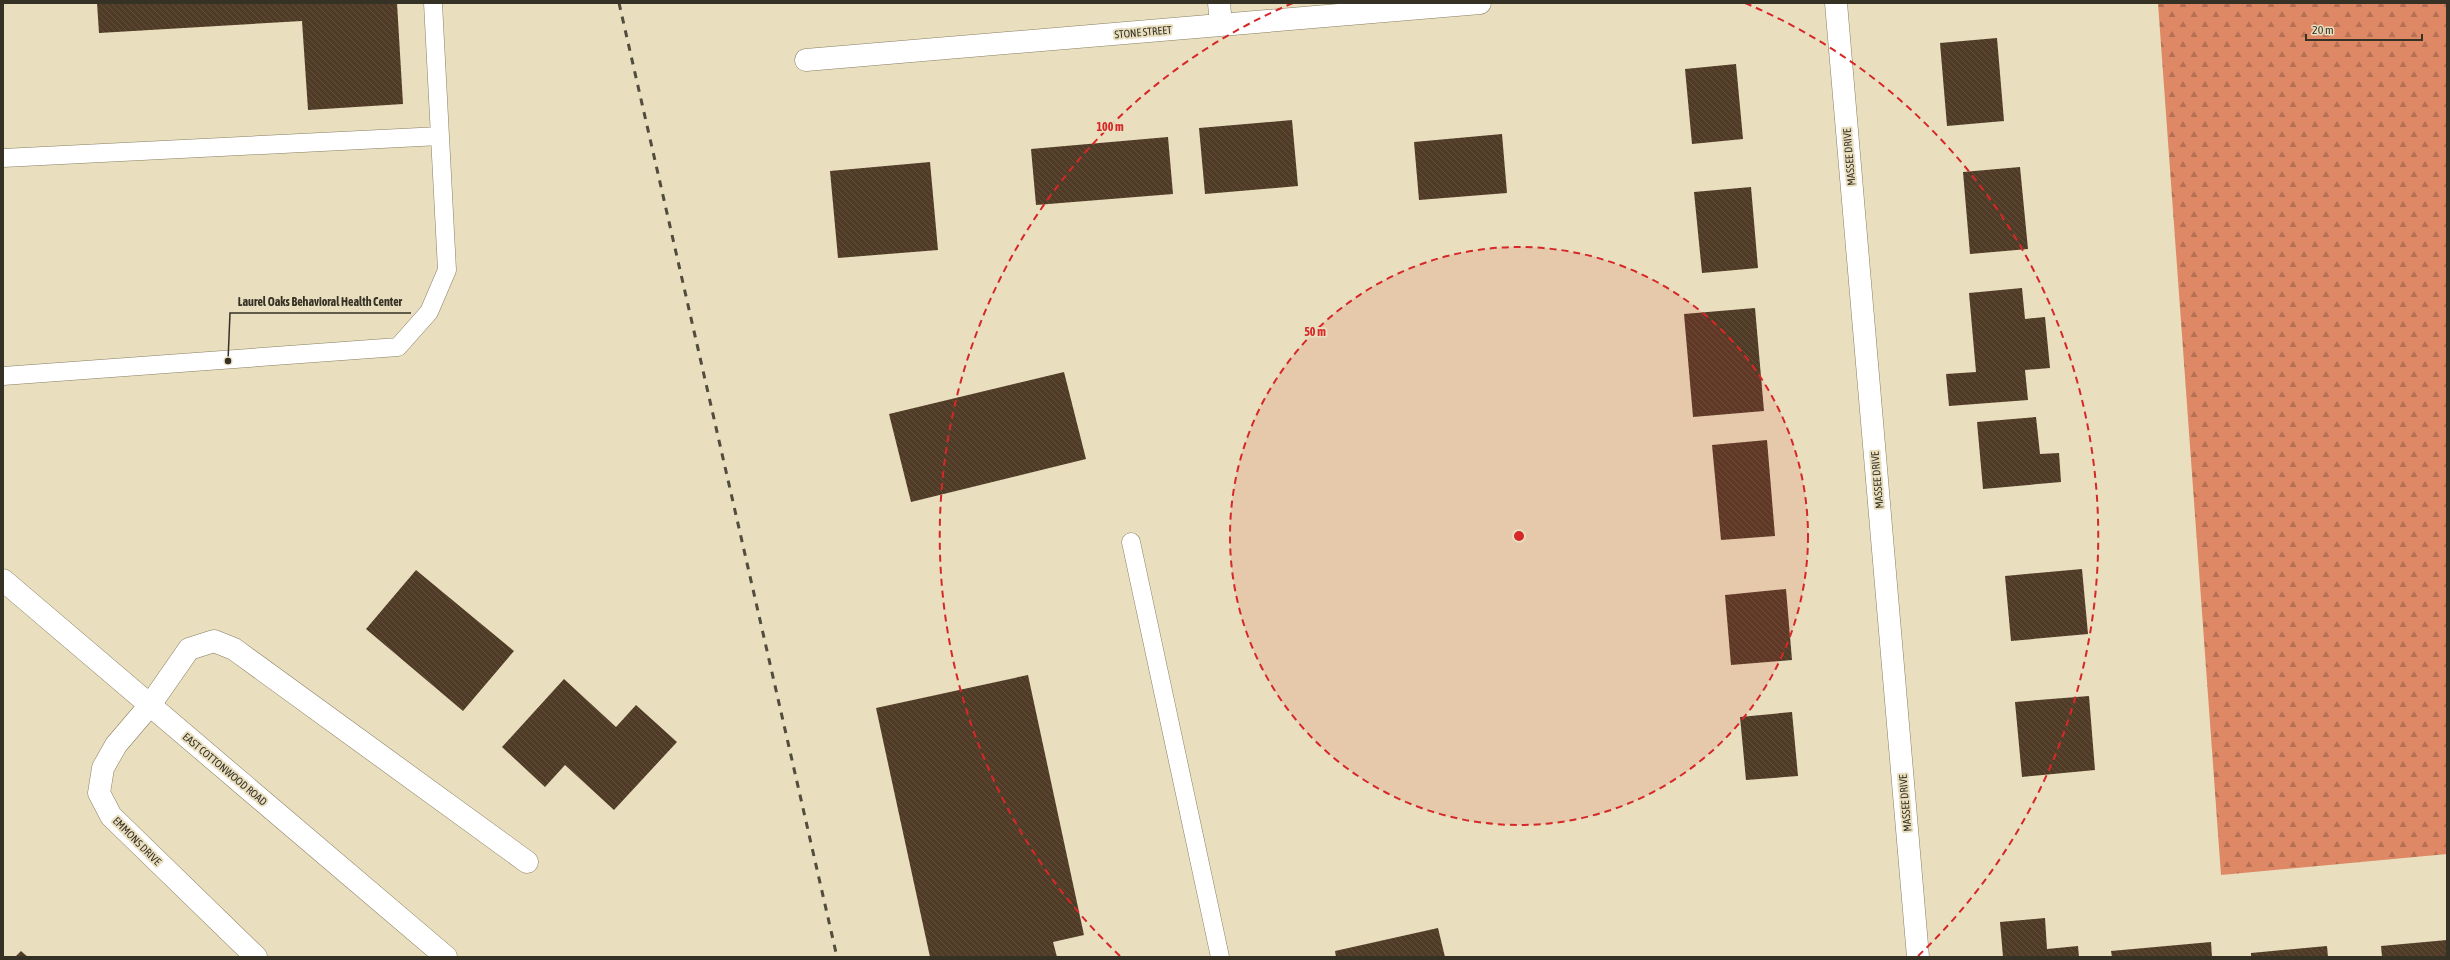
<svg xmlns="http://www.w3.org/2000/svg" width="2450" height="960" viewBox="0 0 2450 960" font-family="'Asap Condensed',sans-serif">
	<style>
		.forest { fill: url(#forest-firs) }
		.building { fill: url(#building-back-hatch) }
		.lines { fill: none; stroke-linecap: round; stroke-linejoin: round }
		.service-casing { stroke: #887e61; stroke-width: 19 }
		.minor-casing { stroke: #887e61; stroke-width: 23 }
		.secondary-casing { stroke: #887e61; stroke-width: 23 }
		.service { stroke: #fff; stroke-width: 18 }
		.minor { stroke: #fff; stroke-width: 22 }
		.secondary { stroke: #fff; stroke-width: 22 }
		.rail { stroke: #514c3d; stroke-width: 3; stroke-dasharray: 7 7; stroke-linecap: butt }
		.ring { fill: none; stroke: #d62828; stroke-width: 2; stroke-dasharray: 7 5 }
		.labels { text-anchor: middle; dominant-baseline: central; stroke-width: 4; stroke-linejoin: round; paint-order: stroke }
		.street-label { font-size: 11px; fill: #353125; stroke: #e9debe }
		.centre { fill: #d62828; stroke: #e9debe; stroke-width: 2 }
		.ring-label { font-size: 12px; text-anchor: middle; font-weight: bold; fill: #d62828; stroke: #e9debe; stroke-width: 4; stroke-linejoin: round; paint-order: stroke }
		.leader { fill: none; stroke: #353125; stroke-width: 1.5 }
		.callout-dot { fill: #353125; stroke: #e9debe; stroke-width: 1.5 }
		.callout-label { font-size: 12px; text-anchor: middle; font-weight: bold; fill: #353125; stroke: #e9debe; stroke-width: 4; stroke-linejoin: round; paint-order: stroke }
	</style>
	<defs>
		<pattern id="forest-firs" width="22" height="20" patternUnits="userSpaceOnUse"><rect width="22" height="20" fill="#de8865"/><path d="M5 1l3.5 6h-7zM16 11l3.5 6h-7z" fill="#b57053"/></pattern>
		<pattern id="building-back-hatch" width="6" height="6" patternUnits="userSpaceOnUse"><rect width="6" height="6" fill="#503b26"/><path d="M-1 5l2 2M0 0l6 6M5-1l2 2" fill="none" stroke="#614f3d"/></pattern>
	</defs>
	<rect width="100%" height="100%" fill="#e9debe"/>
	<path class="forest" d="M2158 3H2447V854L2221 875Z"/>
	<path class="building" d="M97 3H397L403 104 308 110 302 21 99 33Z
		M1997 38 2004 121 1947 126 1940 43Z
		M1736 64 1743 139 1692 144 1685 69Z
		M1292 120 1298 186 1205 194 1199 128Z
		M1502 134 1507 193 1419 200 1414 142Z
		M1168 137 1173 194 1036 205 1031 149Z
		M930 162 938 250 838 258 830 171Z
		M2020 167 2028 249 1970 254 1963 172Z
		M1751 187 1758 268 1702 273 1694 192Z
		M2022 288 2025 319 2045 317 2050 368 2025 370 2028 400 1949 406 1946 374 1976 372 1969 293Z
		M1755 308 1764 411 1693 417 1684 314Z
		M1064 372 1086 459 911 502 889 414Z
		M2036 417 2040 454 2059 453 2061 482 1983 489 1977 422Z
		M1767 440 1775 536 1721 540 1712 445Z
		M2082 569 2088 634 2011 641 2005 576Z
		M416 570 514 651 463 711 366 629Z
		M1786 589 1792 660 1731 665 1725 595Z
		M1028 675 1084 935 1053 942 1057 957H930L876 708Z
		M564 679 616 727 636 705 677 742 614 810 565 765 545 787 502 747Z
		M2089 696 2095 770 2022 777 2015 702Z
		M1792 712 1798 776 1746 780 1740 717Z
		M2045 918 2047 949 2078 946 2079 957H2003L2000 922Z
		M1438 928 1445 957H1336L1335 951Z
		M2447 940V957H2382L2381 946Z
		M2211 942 2212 957H2112L2111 951Z
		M2327 946 2328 957H2251V953Z
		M21 951 28 957H15Z"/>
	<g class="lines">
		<g class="service-casing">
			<path id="service" d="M3 158 440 136
				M3 376 398 347 429 312 447 270 433 3
				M1131 542 1220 957"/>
		</g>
		<g class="minor-casing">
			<path id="minor" d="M1219 3 1221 25
				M1836 3 1918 957
				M806 60 1480 3
				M256 957 111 816 99 793 103 768 116 745 150 705 189 649 214 641 234 649 527 862"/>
		</g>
		<g class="secondary-casing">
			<path id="secondary" d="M3 580 446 957"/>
		</g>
		<use href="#service" class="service"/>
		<use href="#minor" class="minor"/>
		<use href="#secondary" class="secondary"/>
		<path class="rail" d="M619 3 837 957"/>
	</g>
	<circle cx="1519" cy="536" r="289" fill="#d62828" fill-opacity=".12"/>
	<g class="ring">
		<circle cx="1519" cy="536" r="289"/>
		<path d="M1120 956A579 579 0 0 1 1293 3M1745 3A579 579 0 0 1 1918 956"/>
	</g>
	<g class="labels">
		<g class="street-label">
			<text transform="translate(1143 32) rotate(-5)">STONE STREET</text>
			<text transform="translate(1849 157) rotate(-95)">MASSEE DRIVE</text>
			<text transform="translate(1877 480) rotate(-95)">MASSEE DRIVE</text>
			<text transform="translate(225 769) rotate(40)">EAST COTTONWOOD ROAD</text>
			<text transform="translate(1905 803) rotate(-95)">MASSEE DRIVE</text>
			<text transform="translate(137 841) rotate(45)">EMMONS DRIVE</text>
		</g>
	</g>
	<circle cx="1519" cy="536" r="6" class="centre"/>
	<g class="ring-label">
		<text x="1110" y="131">100 m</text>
		<text x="1315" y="336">50 m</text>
	</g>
	<path class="leader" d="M228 361L230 313H411"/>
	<circle class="callout-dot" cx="228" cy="361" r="4"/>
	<g class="callout-label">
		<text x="320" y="306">Laurel Oaks Behavioral Health Center</text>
	</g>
	<rect width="2450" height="960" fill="none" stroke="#353125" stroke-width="8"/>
	<path d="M2306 34v6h116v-6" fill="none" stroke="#353125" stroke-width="2"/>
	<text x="2312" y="34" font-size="12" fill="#353125" stroke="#e9debe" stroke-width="3" paint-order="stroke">20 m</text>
</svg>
